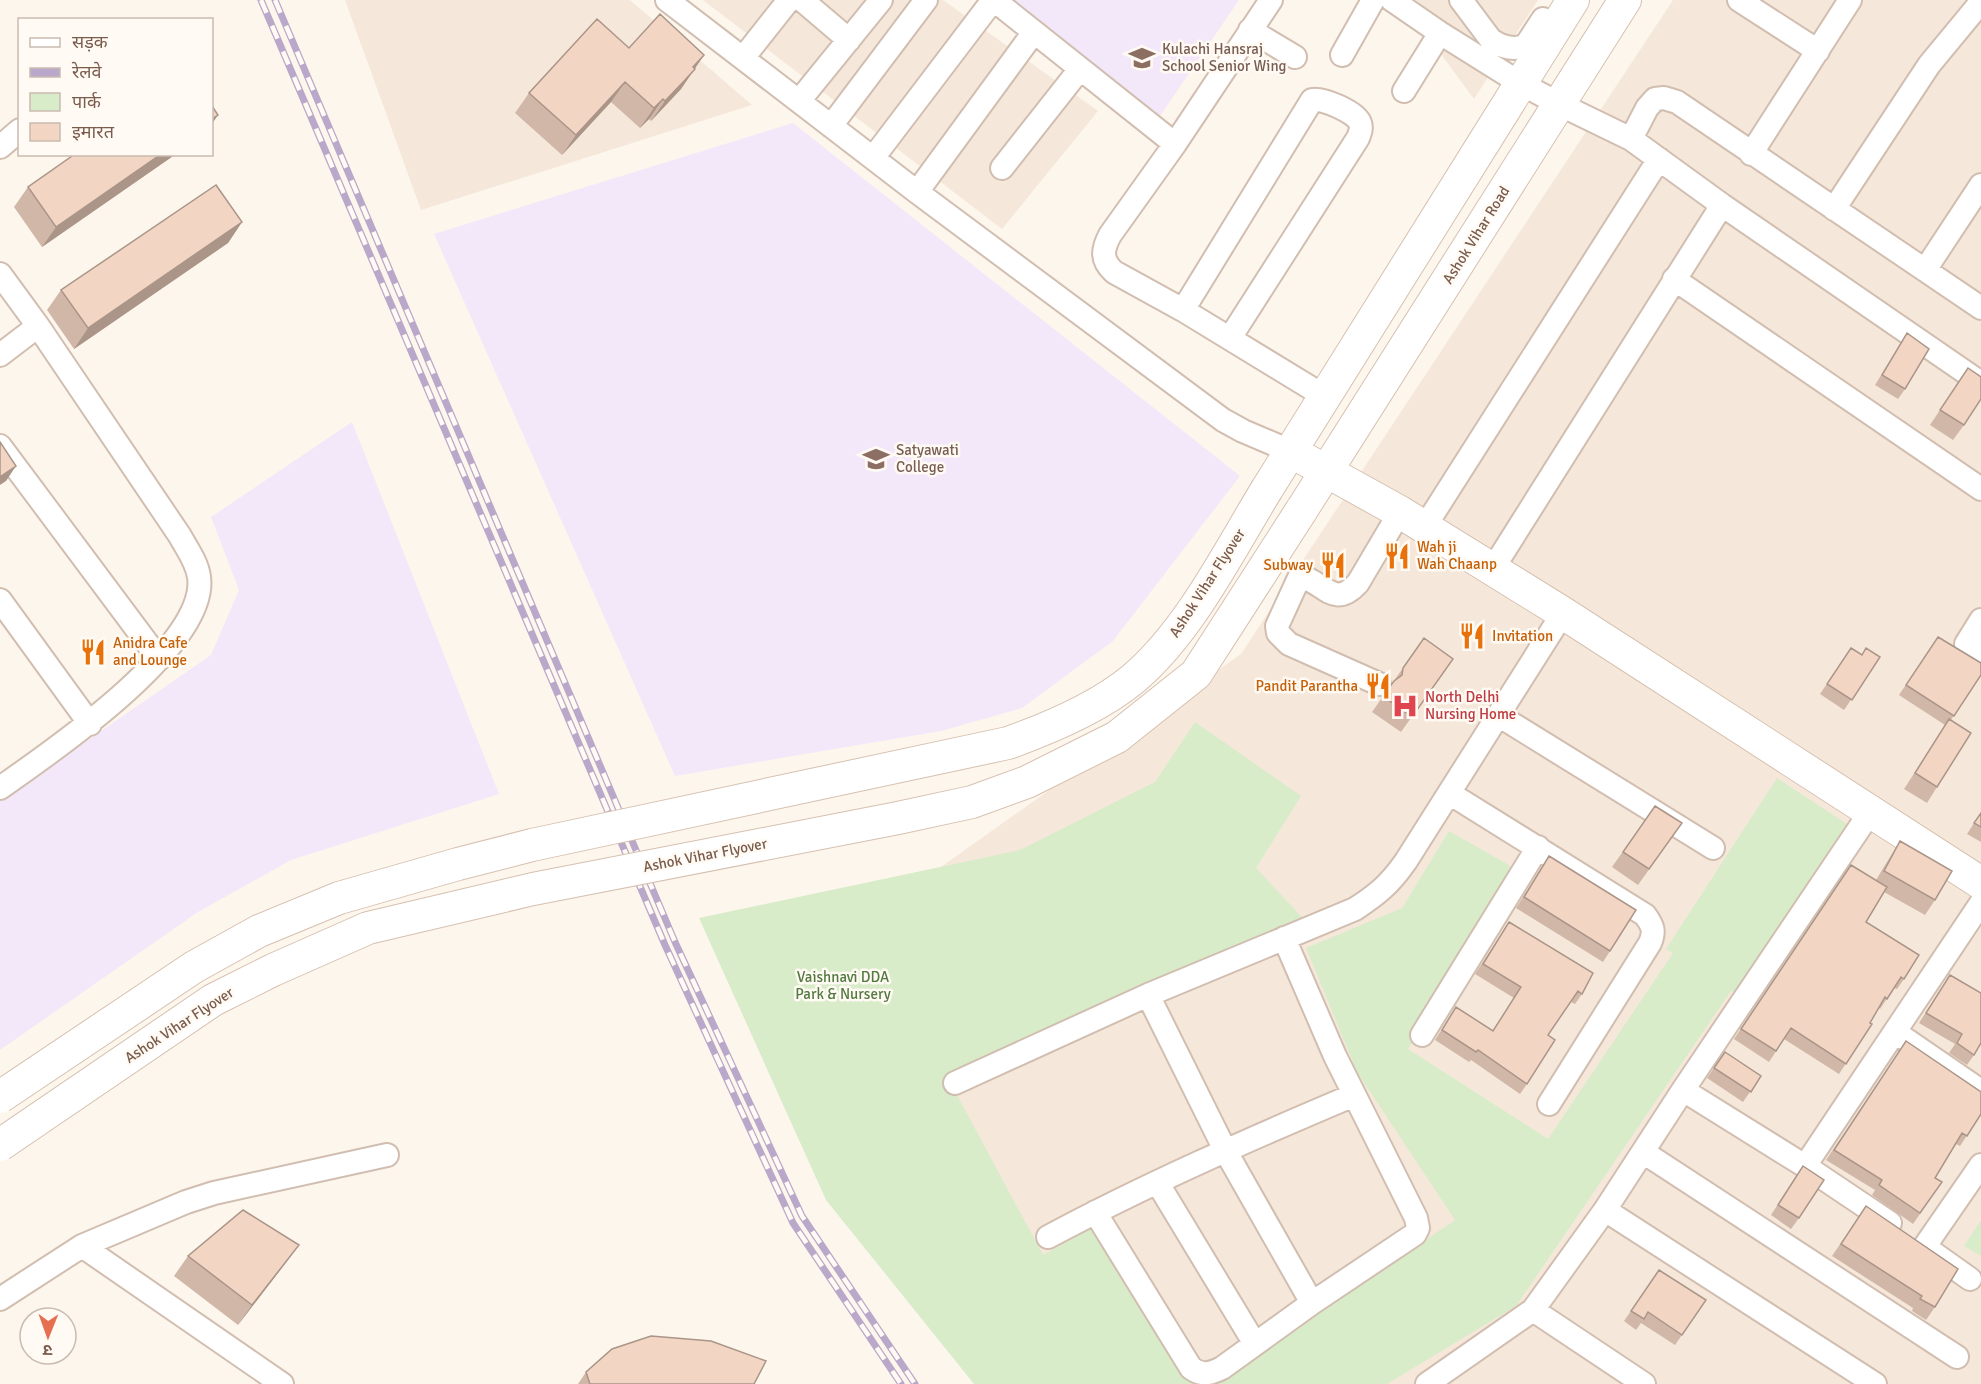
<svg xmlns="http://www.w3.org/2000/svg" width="1981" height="1384" viewBox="0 0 1981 1384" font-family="Signika,'Noto Sans Devanagari',sans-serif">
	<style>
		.residential { fill: #f5e8da }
		.education { fill: #f3e8fa }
		.green { fill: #d8ecc9 }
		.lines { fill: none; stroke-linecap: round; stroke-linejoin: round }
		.street-casing { stroke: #d1beb0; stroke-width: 26 }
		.secondary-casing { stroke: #d6c0b0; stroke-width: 34 }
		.street { stroke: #fff; stroke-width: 22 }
		.secondary { stroke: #fff; stroke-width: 32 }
		.rail-casing { stroke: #b9a8c9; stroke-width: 7 }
		.rail { stroke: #fffaf3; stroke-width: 4.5; stroke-dasharray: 14; stroke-linecap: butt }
		.secondary-bridge-casing { stroke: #d6c0b0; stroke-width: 34; stroke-linecap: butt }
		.secondary-bridge { stroke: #fff; stroke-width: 32 }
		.wall { fill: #d1b7a8 }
		.shaded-wall { fill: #aa9588 }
		.building { fill: #f3d5c3; stroke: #aa9588; stroke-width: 1.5 }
		.labels { text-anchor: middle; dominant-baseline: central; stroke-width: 5; stroke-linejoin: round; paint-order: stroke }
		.education-label { font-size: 15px; fill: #785e54; stroke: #fffaf3; text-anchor: start }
		.street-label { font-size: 15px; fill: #7a5c4d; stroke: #fffaf3 }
		.food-label { font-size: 15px; fill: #c56008; stroke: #fffaf3; text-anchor: start }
		.health-label { font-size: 15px; fill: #be3a42; stroke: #fffaf3; text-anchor: start }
		.park-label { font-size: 15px; fill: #537a41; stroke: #fffaf3 }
	</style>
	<rect width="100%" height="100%" fill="#fdf6ec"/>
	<path class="residential" d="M345 0H630L752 105 421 210Z
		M703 0H943L1098 111 1002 229Z
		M1401 0H1538L1474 99Z
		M1673 0H1981V1384H1163L1085 1330 789 975 1241 654Z"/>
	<path class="education" d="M1010 0H1239L1160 116Z
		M793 123 1240 476 1113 641 1022 708 941 731 675 776 434 234Z
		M352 422 499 794 291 860 198 912 0 1050V801L211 655 239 590 211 517Z"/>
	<path class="green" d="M1195 722 1301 796 1256 868 1318 934 956 1093 1043 1255 1094 1227 1193 1384H974L826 1200 699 918 1020 850 1155 782Z
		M1777 778 1850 826 1740 996 1731 991 1516 1306 1387 1384H1215L1455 1220 1357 1072 1306 948 1402 908 1449 831 1514 868 1408 1049 1548 1139 1673 953 1666 949Z
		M1981 1220V1256L1964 1246Z"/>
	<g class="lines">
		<g class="street-casing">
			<path id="street" d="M667 0 917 192 1223 420 1243 431 1290 451
				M802 0 849 40
				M994 0 1175 144
				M1271 0 1175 144 1110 235C1102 250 1101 260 1114 272L1183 310 1324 396
				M1392 0 1440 33 1520 83 1559 104 1631 139 1722 205 1981 383
				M1461 0 1491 40C1501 47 1515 51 1526 45L1543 19
				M1739 0 1818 51
				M1250 30 1295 57
				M1342 55 1373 0
				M743 58 789 0
				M1404 91 1440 33
				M799 101 881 0
				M831 126 926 0
				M1631 139 1647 108 1655 99 1664 98 1677 102 1981 308
				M0 147 20 130
				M1751 154 1850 0
				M873 158 993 0
				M1002 168 1080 69
				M917 192 1034 32
				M1834 209 1929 65 1981 2
				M1925 270 1981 185
				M0 274 38 326 180 536C187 549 197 562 199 577 209 645 50 753 0 788
				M1674 279 1981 489
				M1183 310 1312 100C1323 98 1356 112 1360 123 1362 128 1360 133 1358 138L1230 338
				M0 355 38 326
				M0 446 159 659
				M1424 528 1659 159
				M1492 570 1722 205
				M0 600 90 724
				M1981 620 1966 644 1981 654
				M1379 684 1289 644 1278 633 1277 626 1298 580 1308 579C1328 589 1337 606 1358 583L1400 512
				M1498 715 1713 848
				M1449 793 1645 915C1653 926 1655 931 1650 943L1549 1104
				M1148 995 1225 1150 1312 1303
				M1895 1032 1981 1091
				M1422 1035 1538 847
				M955 1083 1148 995 1355 909C1378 894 1390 884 1406 861L1563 613
				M1683 1090 1805 1166 1890 1223
				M1643 1152 1957 1357
				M1805 1166 1981 903
				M1157 1182 1255 1344
				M1605 1210 1875 1384
				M1095 1212 1191 1368C1202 1376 1210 1374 1222 1368L1312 1303 1415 1234 1418 1228 1416 1218 1335 1056 1284 938
				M1048 1237C1147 1184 1250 1139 1354 1095
				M82 1246 282 1384
				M1925 1246 1981 1165
				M1932 1252 1970 1279
				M0 1299 82 1246 186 1202 214 1193 387 1155
				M1533 1310 1644 1384
				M1427 1384 1533 1310 1605 1210 1683 1090 1871 811"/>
		</g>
		<g class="secondary-casing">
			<path id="secondary" d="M1290 451 1400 512 1563 613 1981 883
				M1267 489 1573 0
				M1301 511 1625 0"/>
		</g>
		<use href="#street" class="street"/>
		<use href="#secondary" class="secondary"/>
		<g class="rail-casing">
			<path id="rail" d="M261 0 665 945 793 1223 901 1384
				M275 0 675 942 802 1216 915 1384"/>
		</g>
		<use href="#rail" class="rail"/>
		<g class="secondary-bridge-casing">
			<path id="secondary-bridge" d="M0 1097 194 967 259 931 339 898 458 864 532 845 1008 743C1050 728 1098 708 1133 679 1189 632 1229 551 1267 489
				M0 1145 213 1000 273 970 368 928 533 889 898 818 972 802 1027 782 1117 737 1196 674 1301 511"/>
		</g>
		<use href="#secondary-bridge" class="secondary-bridge"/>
	</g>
	<path class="wall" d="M629 48 704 55 681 89 651 121 649 119 640 128 611 102 562 155 515 113 529 93Z
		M176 154 42 247 14 207 28 187Z
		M242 222 228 243 74 349 47 310 61 290Z
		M1907 333 1905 389 1898 399 1875 385Z
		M1968 368 1964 425 1953 440 1930 425Z
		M1938 637 1981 675 1951 720 1937 787 1927 803 1904 789 1945 725 1899 695Z
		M1424 638 1453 659 1401 732 1372 712Z
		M1851 648 1862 655 1880 657 1844 710 1820 694Z
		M1655 806 1682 823 1638 885 1612 867Z
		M1981 812V842L1967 834Z
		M1900 841 1935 900 1925 915 1884 892 1866 922 1904 979 1897 989 1894 988 1880 1009 1879 1008 1870 1023 1872 1024 1839 1074 1784 1039 1769 1062 1734 1039 1851 865 1876 880 1890 857Z
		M1549 856 1610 951 1603 962 1516 908Z
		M1509 922 1582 994 1575 1004 1571 1002 1548 1035 1527 1084 1520 1094 1471 1060 1469 1062 1435 1040 1456 1007 1493 1031 1514 998 1475 974Z
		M1950 975 1974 1055 1967 1065 1949 1053 1955 1044 1919 1023Z
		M1906 1041 1981 1114 1960 1146 1956 1144 1935 1178 1942 1182 1913 1224 1872 1195 1875 1190 1826 1160Z
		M1725 1052 1761 1076 1743 1102 1707 1078Z
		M1796 1176 1799 1218 1791 1229 1771 1215Z
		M1866 1206 1935 1307 1926 1320 1912 1311 1913 1308 1832 1256Z
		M299 1245 284 1265 238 1325 174 1276 188 1256Z
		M1659 1270 1706 1300 1675 1345 1641 1323 1636 1330 1624 1321Z
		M586 1372 754 1384H578Z"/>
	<path class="shaded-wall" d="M704 55 681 89 651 121 665 101 693 67Z
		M625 82 611 102 562 155 576 135Z
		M663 99 649 119 640 128 654 108Z
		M218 115 212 124V119Z
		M161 154H176L42 247 56 227Z
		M242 222 228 243 74 349 88 328Z
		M16 466 6 481 0 485V477Z
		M299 1245 284 1265 238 1325 252 1305Z"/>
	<path class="building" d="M660 14 704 55 693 67 695 69 685 80 665 101 663 99 654 108 625 82 576 135 529 93 597 19 629 48Z
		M212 106 218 115 212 119Z
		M75 154H161L56 227 28 187Z
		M216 185 242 222 88 328 61 290Z
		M1907 333 1929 349 1905 389 1882 375Z
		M1968 368 1981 377V399L1964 425 1940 410Z
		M0 442 16 466 0 477Z
		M1938 637 1981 663V675L1954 716 1906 685Z
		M1424 638 1453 659 1412 717 1383 696 1394 681 1402 675 1403 668Z
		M1851 648 1862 655 1866 648 1880 657 1852 700 1827 684Z
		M1949 719 1971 733 1937 787 1915 773Z
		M1655 806 1682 823 1649 869 1623 852Z
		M1981 813V827L1974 823Z
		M1900 841 1952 871 1935 900 1884 871Z
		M1549 856 1636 910 1610 951 1524 897Z
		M1851 865 1887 887 1866 922 1919 955 1904 979 1901 977 1887 999 1885 997 1870 1023 1872 1024 1846 1064 1791 1028 1776 1051 1741 1029Z
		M1509 922 1593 973 1582 994 1578 991 1548 1035 1555 1040 1527 1084 1478 1050 1476 1052 1442 1030 1456 1007 1493 1031 1521 987 1483 964Z
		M1950 975 1981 993V1043L1974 1055 1957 1043 1962 1034 1926 1013Z
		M1906 1041 1981 1092V1114L1967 1136 1962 1133 1935 1178 1942 1182 1920 1213 1879 1185 1882 1180 1834 1150Z
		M1725 1052 1761 1076 1751 1092 1714 1068Z
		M1803 1166 1824 1180 1799 1218 1778 1205Z
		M1866 1206 1958 1269 1935 1307 1920 1299 1922 1296 1841 1244Z
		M243 1210 299 1245 252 1305 188 1256Z
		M1659 1270 1706 1300 1682 1335 1648 1312 1644 1319 1631 1311Z
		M651 1336 711 1341 766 1361 754 1384H590L586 1372 612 1349Z"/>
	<defs>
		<g id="school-bare" transform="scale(2.07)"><path d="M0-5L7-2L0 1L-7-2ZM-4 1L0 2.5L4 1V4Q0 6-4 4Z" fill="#8d6e63" stroke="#fffaf3" stroke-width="2.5" paint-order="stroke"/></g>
		<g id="restaurant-bare" transform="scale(2.07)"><path d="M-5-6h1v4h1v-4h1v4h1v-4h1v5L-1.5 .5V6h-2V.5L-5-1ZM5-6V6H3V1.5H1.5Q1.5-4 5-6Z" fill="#e8710a" stroke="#fffaf3" stroke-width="2.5" paint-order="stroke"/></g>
		<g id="hospital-bare" transform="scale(2.07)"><path d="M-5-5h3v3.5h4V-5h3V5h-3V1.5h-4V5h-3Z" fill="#e0444e" stroke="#fffaf3" stroke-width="2.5" paint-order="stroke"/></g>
	</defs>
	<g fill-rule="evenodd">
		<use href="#school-bare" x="1142" y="58"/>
		<use href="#school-bare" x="876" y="459"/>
		<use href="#restaurant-bare" x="1397" y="556"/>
		<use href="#restaurant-bare" x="1333" y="565"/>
		<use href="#restaurant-bare" x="1472" y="636"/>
		<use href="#restaurant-bare" x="93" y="652"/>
		<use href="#restaurant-bare" x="1378" y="686"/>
		<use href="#hospital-bare" x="1405" y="706"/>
	</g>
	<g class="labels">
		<g class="education-label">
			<text x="1162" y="49">Kulachi Hansraj<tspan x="1162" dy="17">School Senior Wing</tspan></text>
			<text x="896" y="450">Satyawati<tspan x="896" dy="17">College</tspan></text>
		</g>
		<g class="street-label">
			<text transform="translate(1476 235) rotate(-58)">Ashok Vihar Road</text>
			<text transform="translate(1207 583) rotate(-57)">Ashok Vihar Flyover</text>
			<text transform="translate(705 855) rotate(-11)">Ashok Vihar Flyover</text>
			<text transform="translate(179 1025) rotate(-33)">Ashok Vihar Flyover</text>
		</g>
		<g class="food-label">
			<text x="1417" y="547">Wah ji<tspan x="1417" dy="17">Wah Chaanp</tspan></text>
			<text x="1313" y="565" text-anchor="end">Subway</text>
			<text x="1492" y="636">Invitation</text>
			<text x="113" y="643">Anidra Cafe<tspan x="113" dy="17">and Lounge</tspan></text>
			<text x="1358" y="686" text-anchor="end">Pandit Parantha</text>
		</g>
		<g class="health-label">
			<text x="1425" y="697">North Delhi<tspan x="1425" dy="17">Nursing Home</tspan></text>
		</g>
		<g class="park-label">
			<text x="843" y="977">Vaishnavi DDA<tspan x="843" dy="17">Park &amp; Nursery</tspan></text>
		</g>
	</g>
	<rect x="18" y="18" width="195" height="138" fill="#fffaf3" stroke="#cabbb1" stroke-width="1.5"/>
	<rect x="30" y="38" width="30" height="9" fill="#ffffff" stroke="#cabbb1" stroke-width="1.5"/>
	<text x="72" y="48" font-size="18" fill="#7a5c4d">सड़क</text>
	<rect x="30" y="68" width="30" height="9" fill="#b9a8c9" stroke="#cabbb1" stroke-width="1.5"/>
	<text x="72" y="78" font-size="18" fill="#7a5c4d">रेलवे</text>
	<rect x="30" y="93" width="30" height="18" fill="#d8ecc9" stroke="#cabbb1" stroke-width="1.5"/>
	<text x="72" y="108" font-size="18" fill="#7a5c4d">पार्क</text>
	<rect x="30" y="123" width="30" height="18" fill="#f3d5c3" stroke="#cabbb1" stroke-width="1.5"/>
	<text x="72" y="138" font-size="18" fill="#7a5c4d">इमारत</text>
	<g transform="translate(48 1336) rotate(181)"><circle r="28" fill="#fffaf3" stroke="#cabbb1" stroke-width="1.5"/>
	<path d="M0-4.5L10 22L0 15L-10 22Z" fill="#e76f51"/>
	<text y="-9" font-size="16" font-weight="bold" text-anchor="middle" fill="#7a5c4d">उ</text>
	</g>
</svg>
